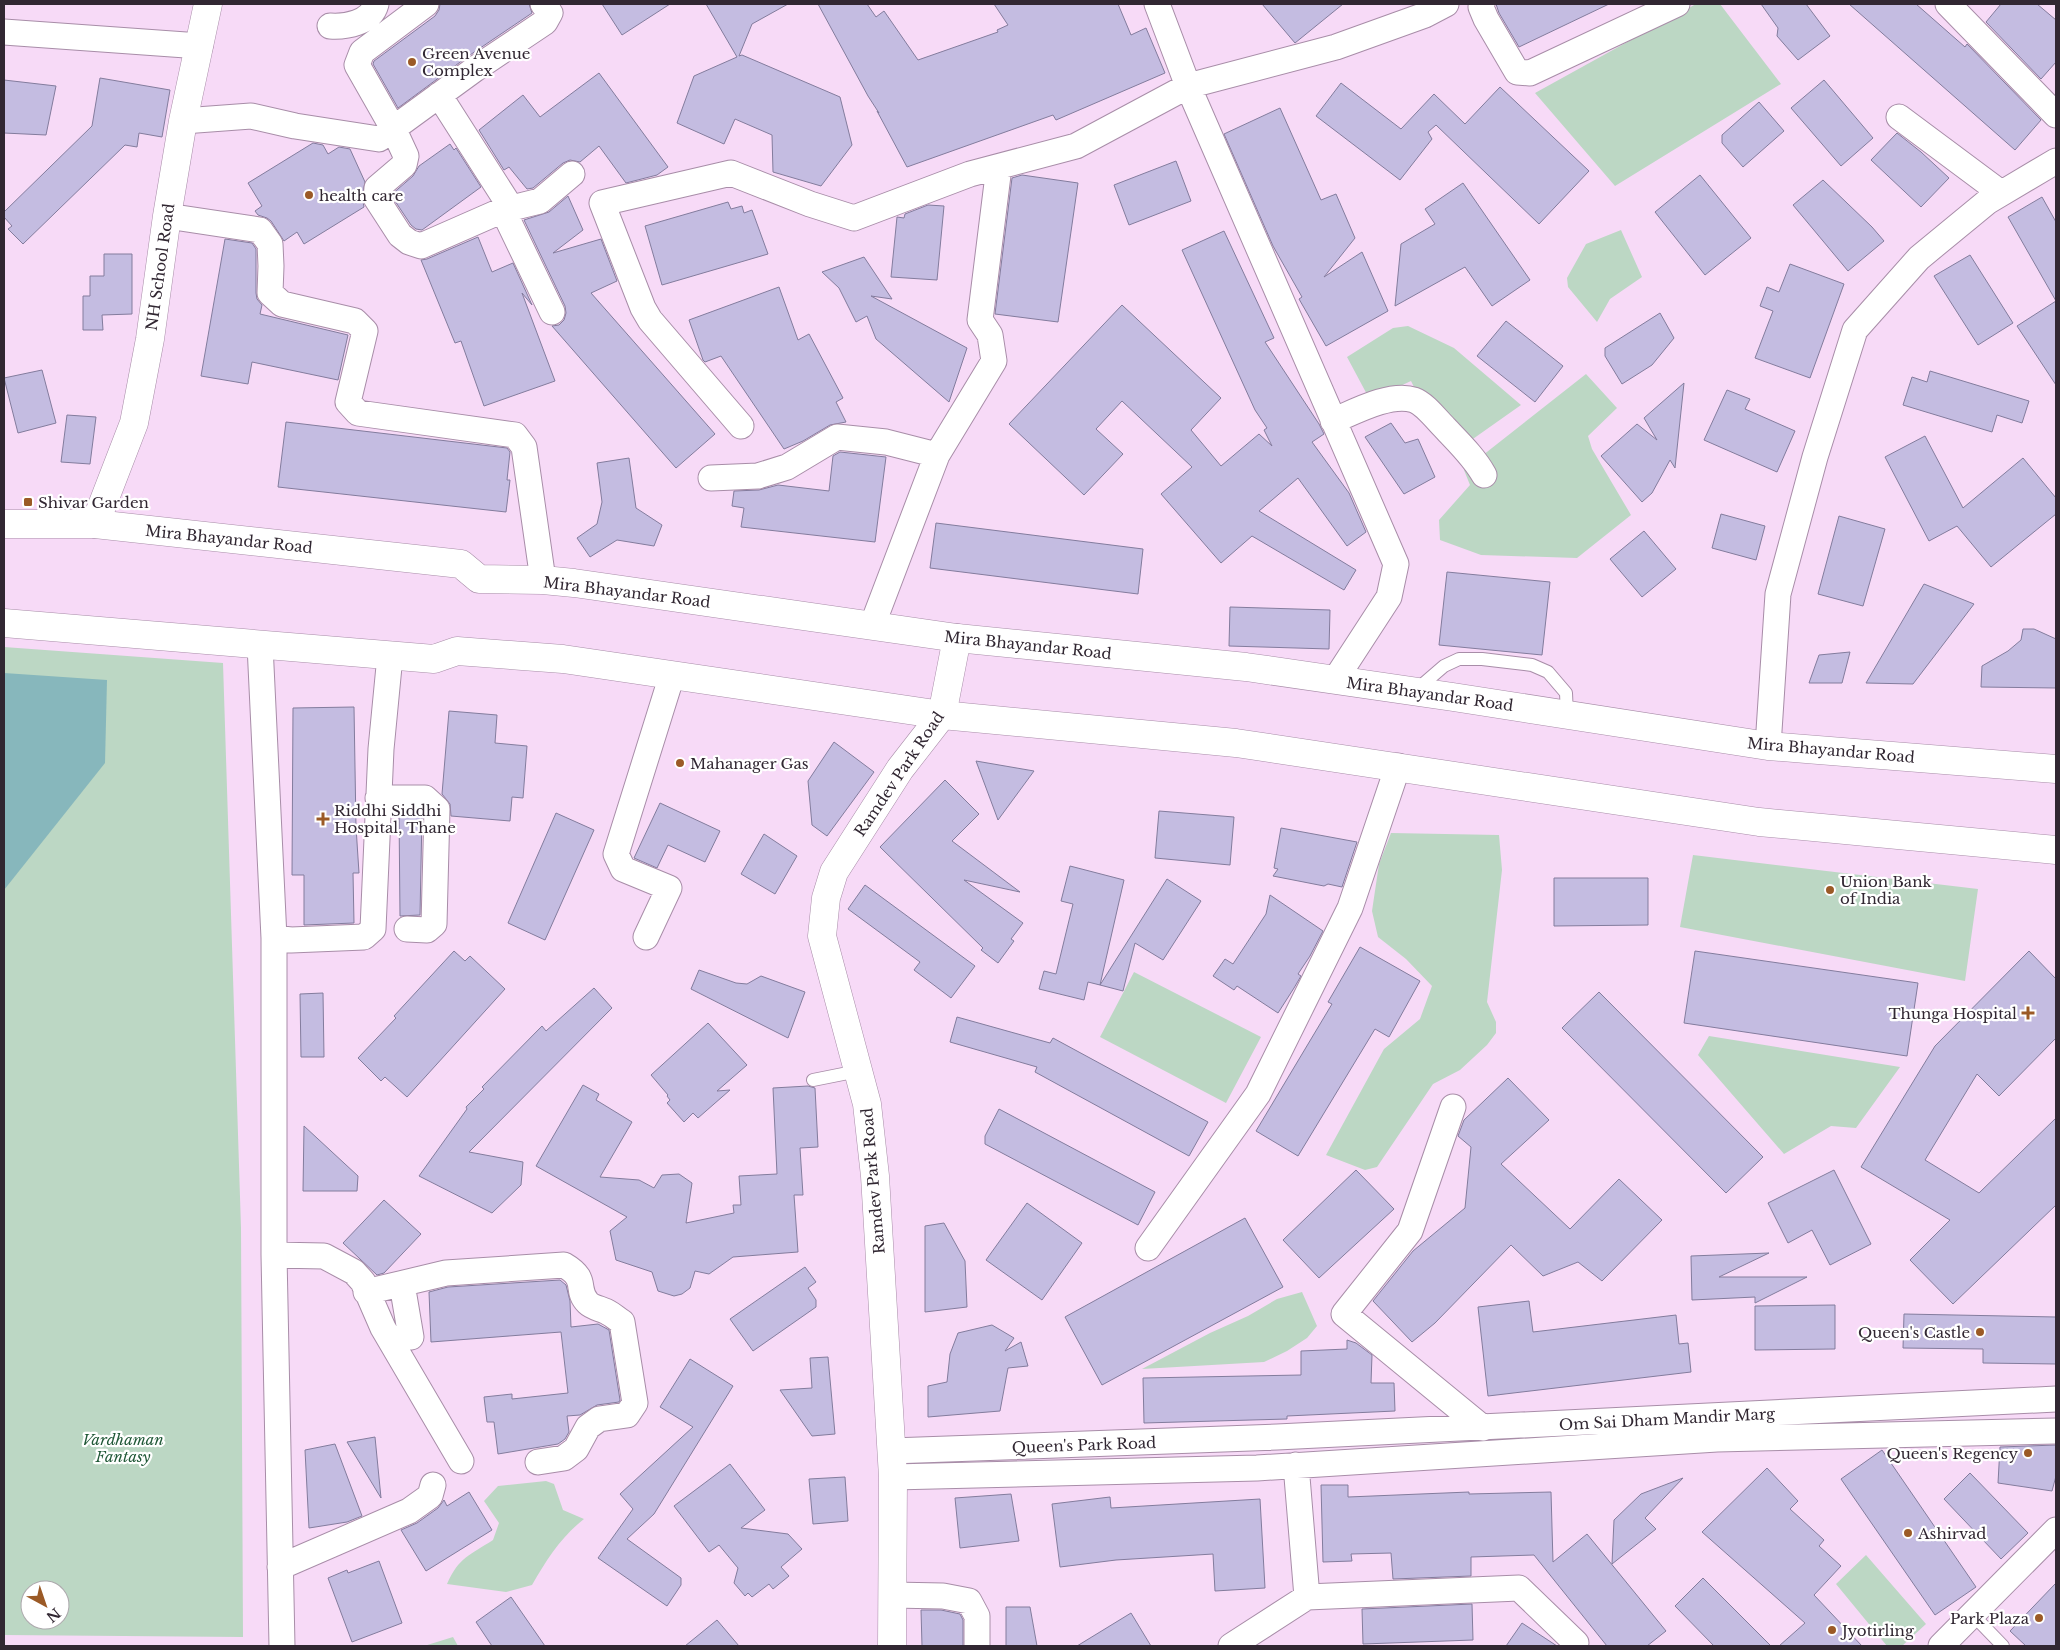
<svg xmlns="http://www.w3.org/2000/svg" width="2060" height="1650" viewBox="0 0 2060 1650" font-family="'Libre Baskerville',serif">
	<style>
		.green { fill: #bcd7c4; fill-rule: evenodd }
		.water { fill: #87b7bc }
		.building { fill: #c4bce1; stroke: #837c9d }
		.lines { fill: none; stroke-linecap: round; stroke-linejoin: round }
		.lane-casing { stroke: #a88da8; stroke-width: 14 }
		.street-casing { stroke: #a88da8; stroke-width: 27 }
		.secondary-casing { stroke: #a88da8; stroke-width: 29 }
		.primary-casing { stroke: #a88da8; stroke-width: 29 }
		.lane { stroke: #fff; stroke-width: 12 }
		.street { stroke: #fff; stroke-width: 25 }
		.secondary { stroke: #fff; stroke-width: 28 }
		.primary { stroke: #fff; stroke-width: 28 }
		.poi-dot { fill: #9b5a26; stroke: #fff; stroke-width: 2 }
		.labels { text-anchor: middle; dominant-baseline: central; stroke-width: 4.5; stroke-linejoin: round; paint-order: stroke }
		.poi-label { font-size: 15px; fill: #312732; stroke: #fff; text-anchor: start }
		.street-label { font-size: 15px; fill: #312732; stroke: #fff }
		.park-label { font-size: 15px; font-style: italic; fill: #205837; stroke: #fff }
	</style>
	<rect width="100%" height="100%" fill="#f7daf7"/>
	<path class="green" d="M1696 4H1720L1781 84 1615 186 1535 93Z
		M1621 230 1642 277 1610 299 1597 322 1568 287 1567 278 1586 244Z
		M1408 326 1454 348 1521 405 1470 441 1416 391 1411 381 1370 400 1347 357 1393 328Z
		M1586 374 1617 408 1588 436 1592 449 1631 515 1577 558 1481 555 1440 540 1439 520 1470 485 1464 470Z
		M4 647 223 663 241 1228 243 1637 4 1635ZM30 1590H60V1620H30Z
		M1391 833 1499 835 1502 870 1487 1002 1496 1022V1033L1487 1045 1460 1070 1433 1084 1377 1167 1365 1170 1326 1155 1384 1049 1420 1019 1432 986 1406 959 1378 937 1372 911 1379 864Z
		M1693 855 1978 889 1965 981 1680 927Z
		M1134 972 1261 1037 1226 1103 1100 1037Z
		M1709 1036 1900 1067 1856 1128 1831 1126 1784 1154 1698 1055Z
		M1302 1292 1317 1326 1307 1338 1287 1351 1264 1362 1142 1369 1210 1333 1248 1316 1277 1299Z
		M546 1481 554 1484 563 1510 584 1519C561 1537 547 1559 532 1585L506 1592 447 1584C459 1557 470 1555 493 1540L499 1523 484 1501 498 1486Z
		M1866 1555 1926 1624 1902 1646H1887L1836 1584Z
		M453 1637 458 1646H424Z"/>
	<path class="water" d="M4 673 107 680 105 763 4 890Z"/>
	<path class="building" d="M440 4H529L532 13 467 57 398 108 373 64 374 61 435 16 439 10Z
		M602 4H670L622 35Z
		M706 4H788L752 24 739 56 742 55 840 97 852 145 821 186 773 172 772 135 735 119 724 144 677 123 694 76 737 57Z
		M818 4H867L876 17 884 11 918 60 998 32 997 30 1008 25 994 4H1118L1131 35 1146 28 1165 73 1056 120 1053 115 907 167 877 111 879 113 868 96Z
		M1262 4H1343L1295 43Z
		M1496 4H1609L1519 47 1499 13Z
		M1761 4H1806L1830 36 1798 60 1777 36 1778 28Z
		M1849 4H1916L1965 47 1967 44 2041 120 2015 150Z
		M2001 4H2037L2056 20V62L2041 79 1986 22Z
		M599 73 668 167 657 175 626 183 599 146 580 162 570 160 563 163 533 188 527 189 509 167 504 170 479 130 523 95 540 117Z
		M100 78 170 90 162 137 139 133 137 147 125 145 23 244 8 229 12 226 4 217V212L92 126Z
		M4 80 56 86 46 135 4 133Z
		M1824 80 1873 138 1841 166 1791 108Z
		M1341 83 1401 129 1434 94 1465 124 1500 87 1589 171 1539 224 1436 125 1428 132 1432 139 1400 180 1316 116Z
		M1759 102 1784 131 1743 167 1722 143V135Z
		M1280 108 1321 200 1336 194 1355 238 1324 277 1362 252 1388 311 1326 346 1299 299 1302 297 1273 246 1224 134Z
		M1897 133 1921 152 1949 178 1921 207 1871 160Z
		M313 143 323 145 328 154 339 147 350 149 365 182 362 197 364 207 304 244 297 232 284 241 271 221 267 218 258 215 255 211 262 206 248 183Z
		M450 144 454 150 456 148 481 187 422 230 416 229 411 225 391 195 413 176 419 166Z
		M1176 161 1191 201 1129 225 1114 185Z
		M1022 175 1078 183 1058 322 995 314 1012 178Z
		M1700 175 1751 238 1705 275 1655 212Z
		M1823 180 1872 227 1884 241 1848 271 1793 205Z
		M1463 183 1530 280 1492 306 1465 267 1395 306 1401 244 1435 224 1425 209Z
		M568 196 583 230 553 253 601 239 617 281 591 293 715 434 676 468 552 326 559 325 564 320 566 313 565 306 524 220 549 212Z
		M2042 197 2056 222V385L2017 326 2056 301 2008 217Z
		M728 202 731 209 742 206 744 213 752 210 768 254 662 285 645 226Z
		M928 205 944 206 937 280 891 277 897 217 904 218 905 214Z
		M1224 231 1274 338 1265 342 1319 424 1324 434 1312 442 1349 493 1366 532 1347 546 1298 478 1259 511 1356 570 1344 590 1252 536 1221 563 1161 494 1192 467 1122 401 1096 429 1123 454 1084 495 1009 424 1122 305 1221 398 1191 430 1221 466 1259 434 1272 446 1264 430 1267 428 1255 410 1182 250Z
		M478 237 492 272 513 263 532 305 522 293 555 381 484 406 461 341 455 343 421 260 427 259Z
		M225 239 252 243 256 249V293L257 299 262 305 260 314 348 335 338 380 252 362 248 384 201 376Z
		M104 254H132V314L102 315 103 330H83V296H90V276H104Z
		M1970 255 2013 323 1978 345 1934 276Z
		M864 257 892 299 871 296 967 348 949 402 876 339 867 316 856 322 839 288 822 272Z
		M1790 264 1844 284 1810 378 1755 358 1773 311 1760 306 1767 287 1779 292Z
		M779 287 798 340 809 334 843 398 836 402 846 422 830 425 803 441 784 449 721 356 705 362 703 360 689 320Z
		M1660 313 1674 338 1652 365 1622 384 1605 356V348Z
		M1506 321 1563 366 1535 402 1477 356Z
		M42 370 56 423 18 433 4 378Z
		M1930 371 2029 401 2022 423 1997 415 1992 432 1903 405 1912 377 1927 382Z
		M1684 383 1675 468 1670 460 1652 493 1642 502 1601 456 1637 424 1657 440 1644 418Z
		M1727 390 1750 399 1745 409 1795 431 1777 472 1704 440Z
		M67 415 96 417 90 464 61 462Z
		M286 422 507 448 510 452 507 480H510L506 512 278 487Z
		M1391 423 1405 443 1418 439 1435 477 1404 494 1365 437Z
		M1925 436 1963 508 2023 458 2056 498V514L1991 567 1957 526 1929 541 1885 457Z
		M840 452 886 457 875 542 741 527 744 508 732 506 734 491 759 490 778 485 829 491 833 456Z
		M629 458 636 508 662 525 654 546 617 540 590 557 577 538 597 524 602 502 597 463Z
		M1721 514 1765 526 1756 560 1712 548Z
		M1839 516 1885 529 1863 606 1818 594Z
		M936 523 1143 549 1138 594 930 568Z
		M1644 531 1676 569 1642 597 1610 559Z
		M1447 572 1550 582 1542 655 1439 645Z
		M1924 584 1974 604 1913 684 1866 683Z
		M1230 607 1330 610 1329 649 1229 646Z
		M2023 629H2034L2056 639V688L1981 687 1982 666 2008 651 2021 640Z
		M1850 652 1842 683H1809L1819 655Z
		M354 707 356 827 359 873H353L354 923 304 925V875H292L293 708Z
		M449 711 497 715 495 743 527 746 523 798 512 797 510 821 451 816 450 804 442 794Z
		M834 742 874 772 827 836 812 825 808 781Z
		M976 761 1034 771 998 820Z
		M945 780 979 814 952 841 1020 892 964 880 1023 923 1011 939 1014 941 998 963 981 950 983 948 880 847Z
		M660 803 720 831 705 862 668 845 657 868 634 858Z
		M1159 811 1234 817 1230 865 1155 858Z
		M399 812H419L422 815 420 915 400 916Z
		M556 813 594 830 545 940 508 923Z
		M1281 828 1357 842 1342 887 1328 884 1324 886 1273 876 1278 869 1274 868Z
		M764 834 797 856 775 894 741 874Z
		M1070 866 1124 880 1100 985 1088 982 1084 1000 1039 989 1044 971 1056 974 1073 904 1061 901Z
		M1554 878H1648V925L1554 926Z
		M1167 879 1201 901 1163 960 1135 943 1123 991 1100 985Z
		M865 885 975 966 951 998 914 970 920 962 848 909Z
		M1270 895 1323 931 1310 956 1298 974 1301 976 1294 988 1278 1013 1237 986 1234 990 1213 976 1225 959 1233 964 1266 914Z
		M1360 947 1420 981 1389 1037 1375 1029 1298 1156 1256 1131 1332 1004 1328 1002Z
		M454 951 465 961 470 956 505 989 407 1097 385 1077 381 1081 358 1058 396 1018 394 1016Z
		M1695 951 1918 983 1907 1056 1684 1023Z
		M2029 951 2056 979V1038L1999 1096 1977 1074 1925 1160 1979 1193 2056 1118V1205L1953 1304 1910 1260 1950 1220 1861 1167 1935 1046Z
		M699 970 736 983 747 984 761 976 805 992 788 1038 691 989Z
		M594 988 612 1008 469 1152 523 1162 521 1185 492 1213 419 1176 467 1109 466 1107 484 1089 482 1087 542 1026 546 1031Z
		M1599 992 1763 1157 1726 1193 1562 1028Z
		M323 993 324 1057H301L300 994Z
		M957 1017 1050 1043 1053 1038 1208 1122 1189 1156 1035 1072 1037 1067 950 1042Z
		M708 1023 747 1065 717 1091 730 1090 698 1118 693 1113 684 1122 667 1103 670 1100 667 1096 668 1095 651 1075Z
		M1508 1078 1549 1120 1501 1164 1570 1229 1619 1179 1662 1220 1602 1281 1578 1262 1543 1276 1511 1245 1435 1323 1412 1342 1373 1301 1413 1251 1465 1208 1471 1147 1458 1136 1464 1120Z
		M583 1085 599 1094 596 1100 632 1122 600 1177 639 1180 654 1188 662 1175 679 1174 692 1183 686 1223 734 1213 733 1205H741L739 1176 777 1174 773 1088 808 1086 815 1088 818 1147 800 1148 803 1195H794L798 1252 733 1257 709 1274 695 1271 690 1288 682 1294 674 1296 658 1291 652 1272 616 1260 610 1231 627 1217 536 1166Z
		M999 1109 1155 1192 1138 1225 985 1144V1136Z
		M304 1126 358 1176 357 1191H303Z
		M1356 1170 1394 1209 1319 1278 1283 1240Z
		M1834 1170 1871 1244 1830 1265 1812 1230 1788 1243 1768 1203Z
		M384 1200 421 1234 384 1273 377 1275 343 1243Z
		M1027 1203 1082 1243 1042 1300 986 1260Z
		M1245 1218 1283 1287 1102 1385 1065 1317Z
		M944 1223 965 1261 967 1307 925 1312V1226Z
		M1769 1253 1719 1277H1807L1755 1303V1297L1692 1300 1691 1256Z
		M805 1267 816 1282 808 1288 816 1300V1307L753 1351 730 1319Z
		M560 1280 566 1285 570 1301 571 1327 598 1324 609 1330 620 1400 619 1402 597 1405 580 1415 567 1416 569 1432 565 1439 558 1444 498 1454 494 1422H487L484 1397 512 1394V1399L568 1393 561 1332 431 1342 429 1292 448 1287Z
		M1529 1301 1533 1332 1676 1315 1679 1344 1688 1343 1691 1372 1488 1396 1478 1307Z
		M1835 1305V1349L1755 1350V1306Z
		M1904 1314 2056 1317V1364L1983 1363V1349L1903 1348Z
		M992 1325 1014 1338 1005 1351 1021 1342 1028 1366 1008 1368 1000 1411 928 1417V1386L947 1382 950 1354 958 1333Z
		M1347 1340 1356 1343 1372 1355 1371 1383H1394L1395 1411 1287 1416V1419L1144 1423 1143 1378 1301 1375V1351L1347 1349Z
		M828 1357 835 1434 812 1436 780 1390 812 1388 810 1358Z
		M690 1359 733 1386 654 1514 627 1539 681 1578V1585L667 1606 598 1558 633 1509 620 1494 693 1427 660 1407Z
		M375 1437 381 1498 347 1442Z
		M335 1444 362 1516 347 1522 309 1528 305 1450Z
		M2056 1445V1476L2052 1491 1998 1483 2000 1447Z
		M1882 1450 1976 1587 1935 1615 1841 1479Z
		M730 1464 765 1510 741 1528 788 1534 802 1549 781 1567 789 1576 773 1589 769 1584 752 1597 748 1593 745 1596 734 1583 738 1568 719 1545 709 1552 674 1506Z
		M1767 1468 1798 1501 1790 1509 1824 1540 1819 1546 1841 1566 1814 1595 1862 1646H1779L1805 1623 1702 1532Z
		M1970 1473 2028 1533 2001 1559 1944 1499Z
		M845 1477 848 1521 813 1524 809 1479Z
		M1683 1478 1645 1518 1656 1529 1612 1564 1614 1520 1641 1494Z
		M1321 1485H1348V1497L1469 1492V1494L1551 1492 1553 1562 1587 1534 1666 1631 1647 1646H1607L1534 1555 1471 1557V1576L1393 1579 1391 1553 1351 1554 1352 1561 1323 1562Z
		M469 1492 492 1530 426 1571 401 1530 417 1523 438 1508 444 1500 447 1506Z
		M1011 1494 1019 1541 960 1548 955 1498Z
		M1110 1497 1111 1508 1260 1499 1265 1588 1215 1591 1213 1554 1116 1560 1060 1567 1052 1504Z
		M379 1561 402 1623 352 1642 328 1578 347 1570 348 1573Z
		M1703 1578 1771 1646H1714L1675 1606Z
		M2056 1583V1646H2026L2010 1631Z
		M511 1597 545 1646H492L476 1622Z
		M1472 1604 1473 1640 1363 1644 1362 1609Z
		M1006 1607H1030L1037 1646H1006Z
		M921 1610H941L960 1614 963 1620V1646H922Z
		M1131 1613 1151 1646H1077Z
		M717 1620 739 1646H685Z
		M1522 1623 1557 1646H1506Z"/>
	<g class="lines">
		<g class="lane-casing">
			<path id="lane" d="M1415 691 1444 666 1459 659H1482L1532 665 1548 672 1566 693 1567 715
				M813 1080 858 1071
				M1972 1614 2003 1646"/>
		</g>
		<g class="street-casing">
			<path id="street" d="M426 4 362 52 357 65 394 130 406 156 404 165 377 188 376 198 400 235 409 242 421 246 503 210 540 201 572 174
				M1157 4 1188 86 1396 564 1389 597 1335 680
				M1482 4 1481 7 1486 19 1517 72 1530 73 1677 4
				M1948 4 2056 115
				M330 26C346 27 371 23 376 4
				M4 32 200 46
				M439 95 506 200 503 210 552 312
				M1899 117 2001 193
				M183 121 251 116 295 126 379 139 475 69 545 22 550 13 543 4
				M167 216 260 230 270 244 271 266 270 293 282 304 355 321 365 331 348 402 358 413 515 435 524 447 543 580
				M1333 421C1354 412 1391 392 1414 400 1425 404 1436 419 1445 428 1459 443 1474 457 1484 475
				M741 426 650 320 643 308 602 203 731 173 810 204 854 218 970 174 1076 146 1188 86 1336 47 1425 15 1446 4
				M711 478 758 476 787 467 837 437 886 442 937 455
				M872 626 937 455 994 361 990 335 980 320 999 167
				M260 645 274 938V1255L282 1646
				M1768 746 1778 594 1815 457 1855 330 1919 258 1987 202 2056 161
				M378 798H425L437 809 434 924 427 930 407 929
				M646 937 669 888 623 869 616 854 672 675
				M274 938 291 940 364 937 373 929 381 749 390 656
				M1453 1107 1410 1231 1344 1314 1483 1428
				M1148 1248 1258 1094 1350 908 1398 766
				M274 1255 324 1256 354 1272 363 1282 383 1328 461 1461
				M402 1284 411 1337
				M366 1292 446 1273 564 1265C590 1280 574 1289 588 1303 593 1308 603 1309 609 1313 613 1315 617 1319 622 1322L635 1403 627 1415 599 1419 588 1427 576 1449 564 1458 538 1462
				M891 1451 1277 1437 2056 1399
				M1296 1465 1307 1597
				M893 1477 1257 1468 1717 1439 2056 1431
				M280 1567 409 1511 430 1496 433 1485
				M892 1595 943 1596 969 1601 977 1616V1646
				M1231 1646 1307 1597 1519 1588 1576 1643 1573 1646
				M1941 1646 2056 1530"/>
		</g>
		<g class="secondary-casing">
			<path id="secondary" d="M95 524 134 423 150 339 167 216 183 121 208 4
				M892 1646 893 1477 875 1176 867 1104 822 936 826 898 834 872 900 769 942 715 957 638"/>
		</g>
		<g class="primary-casing">
			<path id="primary" d="M4 524H95L461 564 479 579 543 580 574 583 957 638 1246 667 1453 697 1768 746 2056 769
				M4 623 434 659 457 651 563 659 942 715 1236 743 1759 822 2056 850"/>
		</g>
		<use href="#lane" class="lane"/>
		<use href="#street" class="street"/>
		<use href="#secondary" class="secondary"/>
		<use href="#primary" class="primary"/>
	</g>
	<g class="poi-dot">
		<circle cx="412" cy="62" r="5"/>
		<circle cx="309" cy="195" r="5"/>
		<rect x="23" y="497" width="10" height="10" rx="2.5"/>
		<circle cx="680" cy="763" r="5"/>
		<path d="M320.5 811.5h5v5h5v5h-5v5h-5v-5h-5v-5h5z"/>
		<circle cx="1830" cy="890" r="5"/>
		<path d="M2025.5 1005.5h5v5h5v5h-5v5h-5v-5h-5v-5h5z"/>
		<circle cx="1980" cy="1332" r="5"/>
		<circle cx="2028" cy="1453" r="5"/>
		<circle cx="1908" cy="1533" r="5"/>
		<circle cx="2039" cy="1618" r="5"/>
		<circle cx="1832" cy="1630" r="5"/>
	</g>
	<g class="labels">
		<g class="poi-label">
			<text x="422" y="53">Green Avenue<tspan x="422" dy="17">Complex</tspan></text>
			<text x="319" y="195">health care</text>
			<text x="38" y="502">Shivar Garden</text>
			<text x="690" y="763">Mahanager Gas</text>
			<text x="334" y="810">Riddhi Siddhi<tspan x="334" dy="17">Hospital, Thane</tspan></text>
			<text x="1840" y="881">Union Bank<tspan x="1840" dy="17">of India</tspan></text>
			<text x="2017" y="1013" text-anchor="end">Thunga Hospital</text>
			<text x="1970" y="1332" text-anchor="end">Queen's Castle</text>
			<text x="2018" y="1453" text-anchor="end">Queen's Regency</text>
			<text x="1918" y="1533">Ashirvad</text>
			<text x="2029" y="1618" text-anchor="end">Park Plaza</text>
			<text x="1842" y="1630">Jyotirling</text>
		</g>
		<g class="street-label">
			<text transform="translate(160 267) rotate(-82)">NH School Road</text>
			<text transform="translate(229 539) rotate(6)">Mira Bhayandar Road</text>
			<text transform="translate(627 592) rotate(7)">Mira Bhayandar Road</text>
			<text transform="translate(1028 645) rotate(6)">Mira Bhayandar Road</text>
			<text transform="translate(1430 694) rotate(8)">Mira Bhayandar Road</text>
			<text transform="translate(1831 750) rotate(5)">Mira Bhayandar Road</text>
			<text transform="translate(899 774) rotate(-56)">Ramdev Park Road</text>
			<text transform="translate(873 1181) rotate(-95)">Ramdev Park Road</text>
			<text transform="translate(1667 1419) rotate(-3)">Om Sai Dham Mandir Marg</text>
			<text transform="translate(1084 1445) rotate(-2)">Queen's Park Road</text>
		</g>
		<g class="park-label">
			<text x="123" y="1439">Vardhaman<tspan x="123" dy="17">Fantasy</tspan></text>
		</g>
	</g>
	<rect width="2060" height="1650" fill="none" stroke="#312732" stroke-width="10"/>
	<g transform="translate(45 1605) rotate(140)"><circle r="24" fill="#ffffff" stroke="#ada9ad"/>
	<path d="M0-4L9 19L0 12L-9 19Z" fill="#9b5a26"/>
	<text y="-8" font-size="14" font-weight="bold" text-anchor="middle" fill="#312732">N</text>
	</g>
</svg>
